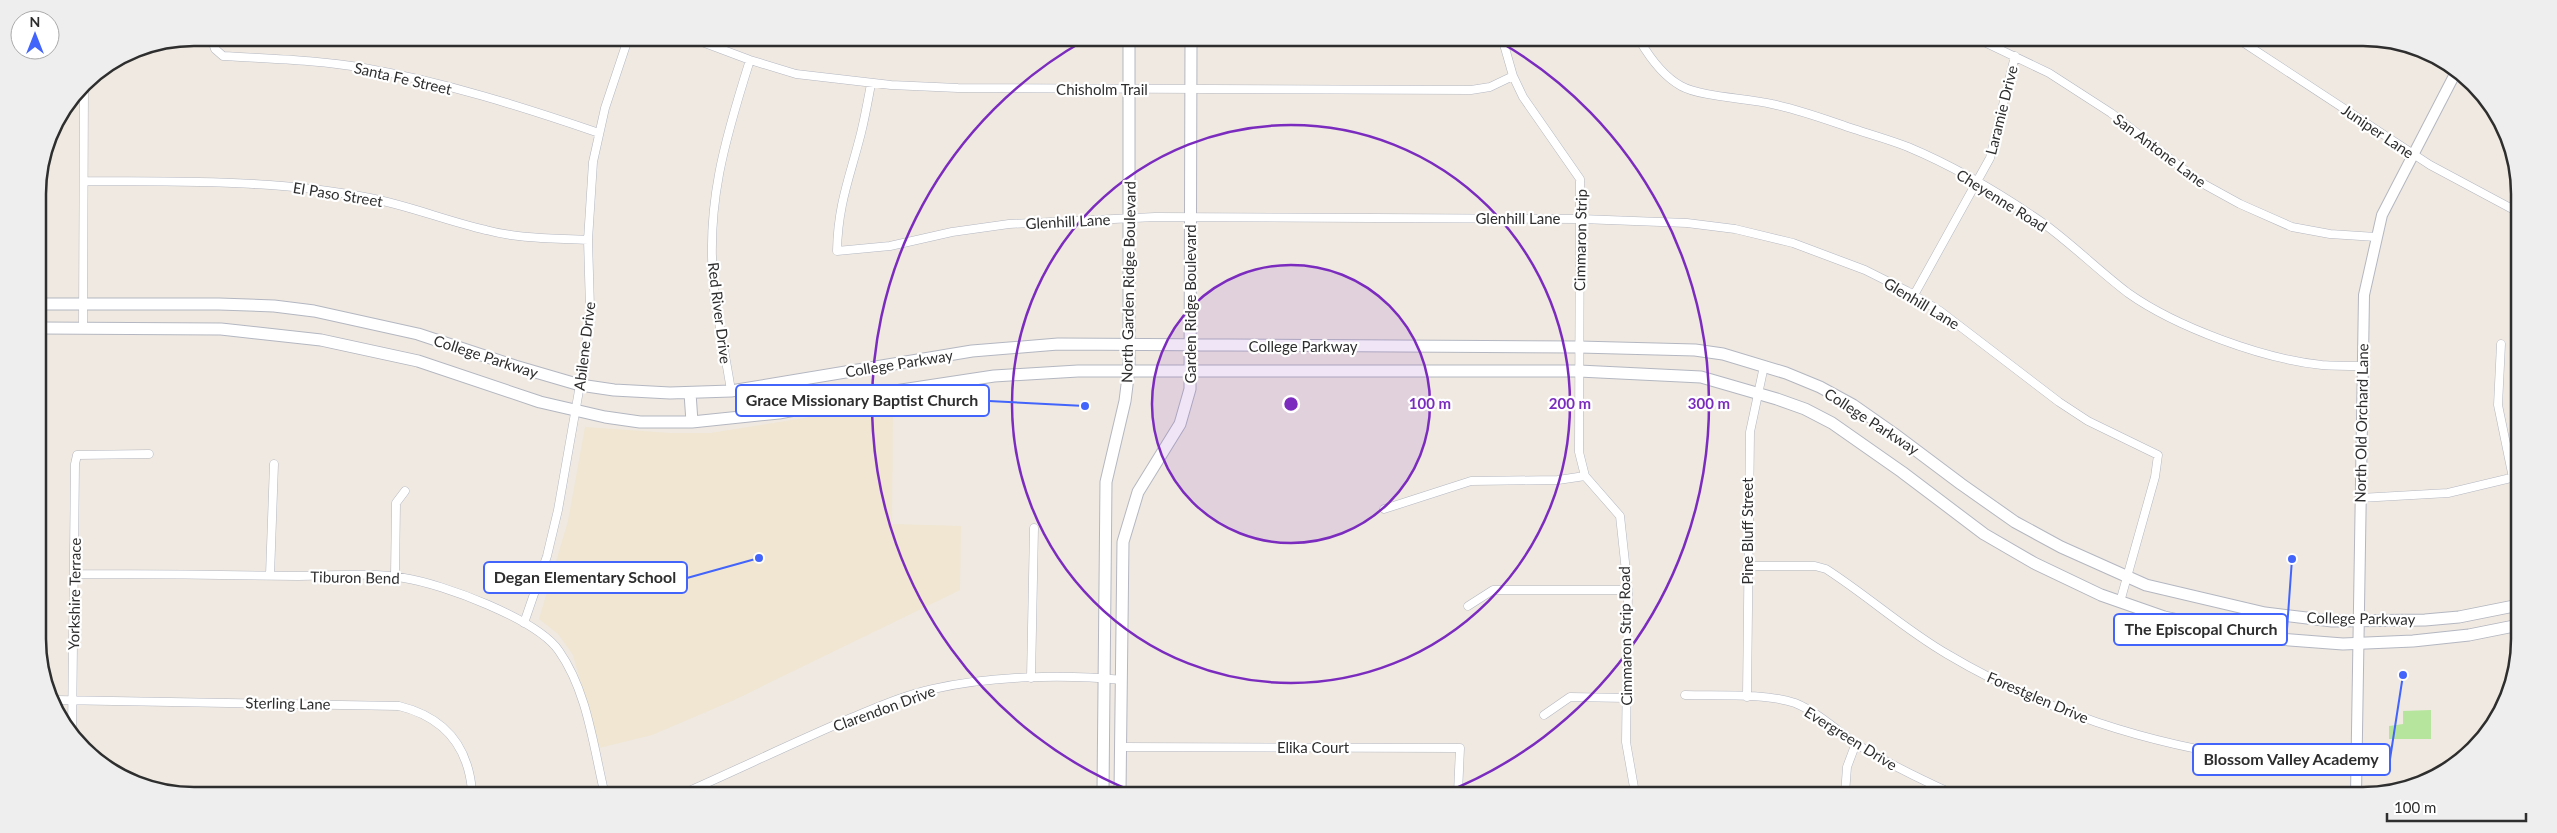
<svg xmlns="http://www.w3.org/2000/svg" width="2557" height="833" viewBox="0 0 2557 833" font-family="Lato,sans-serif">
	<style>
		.education { fill: #f0e6d1 }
		.green { fill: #b6e59e }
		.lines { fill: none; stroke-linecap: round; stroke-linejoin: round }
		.minor-casing { stroke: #b4b7c1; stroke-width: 9 }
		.tertiary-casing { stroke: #b4b7c1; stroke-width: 12 }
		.secondary-casing { stroke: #b4b7c1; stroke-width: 13 }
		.minor { stroke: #fff; stroke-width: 8 }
		.tertiary { stroke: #fff; stroke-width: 10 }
		.secondary { stroke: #fff; stroke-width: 11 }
		.ring { fill: none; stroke: #7b2cbf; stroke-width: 2.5 }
		.labels { text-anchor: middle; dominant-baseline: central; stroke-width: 4.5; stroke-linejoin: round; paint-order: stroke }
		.street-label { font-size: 15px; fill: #2e2e2e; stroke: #fff }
		.rim { fill: none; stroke: #2e2e2e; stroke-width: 2.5 }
		.centre { fill: #7b2cbf; stroke: #fff; stroke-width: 2.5 }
		.ring-label { font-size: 15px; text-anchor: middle; font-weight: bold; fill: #7b2cbf; stroke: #fff; stroke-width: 4.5; stroke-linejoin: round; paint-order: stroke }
		.leader { fill: none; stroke: #4264fb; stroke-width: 2 }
		.callout-dot { fill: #4264fb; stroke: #fff; stroke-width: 2 }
		.callout { fill: #fff; stroke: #4264fb; stroke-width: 2 }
		.callout-label { font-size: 16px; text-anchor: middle; font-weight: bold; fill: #2e2e2e }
	</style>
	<rect width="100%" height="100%" fill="#efe9e1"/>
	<path class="education" d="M893 404 892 524 961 526 960 590 734 700 652 735 599 748 573 655 558 634 539 619 568 521 585 427 670 433H710Z"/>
	<path class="green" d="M2431 710V739H2389V726L2403 724V711Z"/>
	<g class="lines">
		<g class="minor-casing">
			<path id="minor" d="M211 38 215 49 223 56C270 59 318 60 364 68 444 82 523 107 599 133
				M694 39 750 60 796 74 891 85 958 88 1471 90 1490 87 1513 76
				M1503 41 1513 76 1523 97 1580 179 1579 452 1585 476 1620 516 1628 590 1626 742 1635 793
				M1640 41C1650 58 1663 76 1681 86 1701 97 1747 98 1772 104 1801 110 1827 120 1854 129 1872 135 1890 140 1908 147 1956 167 2001 194 2043 223 2073 245 2099 271 2128 293 2176 327 2263 359 2322 365 2335 366 2349 366 2363 366
				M1984 42 2049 73 2111 113 2200 182 2240 204 2292 227 2330 234 2376 237
				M2244 43 2430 165 2516 211
				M871 84C868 100 865 117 861 133 850 177 838 203 837 251L890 246 952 232 1009 224 1155 217 1581 219 1687 223 1735 229 1793 243 1865 270 1907 291 1940 311 2059 402 2088 421 2158 455 2155 477 2120 602
				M84 181C179 182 275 179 370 198 410 206 447 221 486 230 519 239 554 238 588 240
				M1914 295 1990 158 2015 56
				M83 328 84 83
				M2501 344 2498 405 2513 478
				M731 391C726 357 718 323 714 289 705 206 725 139 750 60
				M2360 498 2448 493 2515 477
				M1384 509 1471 481 1558 480 1585 476
				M1747 566H1815L1826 569C1868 596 1904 629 1947 654 2041 710 2149 745 2258 759 2290 763 2323 763 2356 765
				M74 574C149 574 223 575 298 576 332 576 370 572 404 578 443 584 537 619 559 651 587 691 593 744 604 791
				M270 575 274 464
				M395 577 396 503 405 491
				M1468 606 1493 590H1628
				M524 623 547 556 558 510 584 362 590 308 588 240 593 162 605 108 628 39
				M1031 678 1034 528
				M1685 695C1716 696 1766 693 1795 703 1817 712 1835 729 1855 743 1886 763 1920 779 1953 794
				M1747 697 1750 432 1764 366
				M56 700 399 706C444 717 468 745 472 791
				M1544 715 1570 697 1627 698
				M72 733 75 464 77 455 149 454
				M1121 747 1460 748 1458 793
				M689 791C743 767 797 741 851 718 878 707 905 695 933 689 991 676 1063 674 1122 680
				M1845 794 1847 767 1856 743"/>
		</g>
		<g class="tertiary-casing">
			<path id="tertiary" d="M2356 795 2364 295 2382 215 2457 70"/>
		</g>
		<g class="secondary-casing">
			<path id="secondary" d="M38 304H219L274 306 314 311 418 334 515 366 580 385 614 390 670 393 731 391 972 351 1058 344 1579 347 1695 350 1723 354 1786 373 1820 387 1853 405 1893 433 1961 484 2015 522 2061 547 2146 585 2265 613 2332 621 2425 620 2459 617 2514 606
				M39 328 221 329 321 340 418 361 540 402 605 417 640 422H692L779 413 895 391 994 376 1078 371H1579L1701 377 1777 399 1805 409 1832 423 1902 472 1984 534 2034 563 2101 595 2164 617 2265 638 2343 644 2413 641 2469 635 2514 626
				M690 393 692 422
				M1103 792 1106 482 1125 401 1129 369V40
				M1120 792 1123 542 1138 492 1180 424 1190 389 1191 40"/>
		</g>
		<use href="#minor" class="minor"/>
		<use href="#tertiary" class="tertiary"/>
		<use href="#secondary" class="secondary"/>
	</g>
	<circle cx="1291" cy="404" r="139" fill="#7b2cbf" fill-opacity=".12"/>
	<g class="ring">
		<circle cx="1291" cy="404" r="139"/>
		<circle cx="1291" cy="404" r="279"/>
		<path d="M1134 792A418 418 0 0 1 1085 40M1500 42A418 418 0 0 1 1444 793"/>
	</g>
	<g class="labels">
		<g class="street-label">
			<text transform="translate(403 78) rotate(13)">Santa Fe Street</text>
			<text x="1102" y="89">Chisholm Trail</text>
			<text transform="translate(2001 110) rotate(-76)">Laramie Drive</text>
			<text transform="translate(2378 131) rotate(34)">Juniper Lane</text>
			<text transform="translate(2160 150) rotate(37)">San Antone Lane</text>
			<text transform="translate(338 194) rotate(9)">El Paso Street</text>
			<text transform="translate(2002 200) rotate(32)">Cheyenne Road</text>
			<text x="1518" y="218">Glenhill Lane</text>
			<text transform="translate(1068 221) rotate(-3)">Glenhill Lane</text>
			<text transform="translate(1580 240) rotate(-89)">Cimmaron Strip</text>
			<text transform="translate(1128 282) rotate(-89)">North Garden Ridge Boulevard</text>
			<text transform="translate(1922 303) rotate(31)">Glenhill Lane</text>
			<text transform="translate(1190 304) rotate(-90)">Garden Ridge Boulevard</text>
			<text transform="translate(720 313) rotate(83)">Red River Drive</text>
			<text transform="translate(584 346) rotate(-83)">Abilene Drive</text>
			<text x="1303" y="346">College Parkway</text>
			<text transform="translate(486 356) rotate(18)">College Parkway</text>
			<text transform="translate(899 363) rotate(-9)">College Parkway</text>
			<text transform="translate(1872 421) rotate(33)">College Parkway</text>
			<text transform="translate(2361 423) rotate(-89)">North Old Orchard Lane</text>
			<text transform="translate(1747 531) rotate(-90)">Pine Bluff Street</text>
			<text transform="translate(355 577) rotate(1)">Tiburon Bend</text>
			<text transform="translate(74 594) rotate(-89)">Yorkshire Terrace</text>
			<text transform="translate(2361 618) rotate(1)">College Parkway</text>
			<text transform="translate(1625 636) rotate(-91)">Cimmaron Strip Road</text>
			<text transform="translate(2038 697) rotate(23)">Forestglen Drive</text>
			<text transform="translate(288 703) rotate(1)">Sterling Lane</text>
			<text transform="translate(884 708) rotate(-20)">Clarendon Drive</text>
			<text transform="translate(1851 738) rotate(32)">Evergreen Drive</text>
			<text x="1313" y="747">Elika Court</text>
		</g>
	</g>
	<path d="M0 0H2557V833H0ZM194 46H2363A148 148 0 0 1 2511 194V639A148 148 0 0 1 2363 787H194A148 148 0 0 1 46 639V194A148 148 0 0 1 194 46Z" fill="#eee" fill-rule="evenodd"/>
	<path class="rim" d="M194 46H2363A148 148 0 0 1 2511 194V639A148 148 0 0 1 2363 787H194A148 148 0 0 1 46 639V194A148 148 0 0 1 194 46Z"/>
	<circle cx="1291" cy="404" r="8" class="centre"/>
	<g class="ring-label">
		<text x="1430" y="409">100 m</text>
		<text x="1570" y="409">200 m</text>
		<text x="1709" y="409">300 m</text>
	</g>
	<path class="leader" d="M1085 406L989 401M759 558L687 578M2292 559L2287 629M2403 675L2390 759"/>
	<g class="callout-dot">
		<circle cx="1085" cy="406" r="5"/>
		<circle cx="759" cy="558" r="5"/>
		<circle cx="2292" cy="559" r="5"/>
		<circle cx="2403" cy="675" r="5"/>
	</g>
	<g class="callout">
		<rect x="736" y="385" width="253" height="31" rx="5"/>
		<rect x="484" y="562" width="203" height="31" rx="5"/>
		<rect x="2114" y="614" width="173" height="31" rx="5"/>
		<rect x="2193" y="744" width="197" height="31" rx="5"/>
	</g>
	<g class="callout-label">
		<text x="862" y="406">Grace Missionary Baptist Church</text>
		<text x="585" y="583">Degan Elementary School</text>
		<text x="2201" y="635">The Episcopal Church</text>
		<text x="2291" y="765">Blossom Valley Academy</text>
	</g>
	<g transform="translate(35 35)"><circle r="24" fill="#ffffff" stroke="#ababab"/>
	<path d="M0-4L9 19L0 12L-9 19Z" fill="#4264fb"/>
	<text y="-8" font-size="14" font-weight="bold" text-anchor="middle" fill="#2e2e2e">N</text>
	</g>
	<path d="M2387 813v8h139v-8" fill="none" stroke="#2e2e2e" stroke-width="2.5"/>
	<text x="2394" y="813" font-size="15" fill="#2e2e2e" stroke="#ffffff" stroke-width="4" paint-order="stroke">100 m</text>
</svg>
